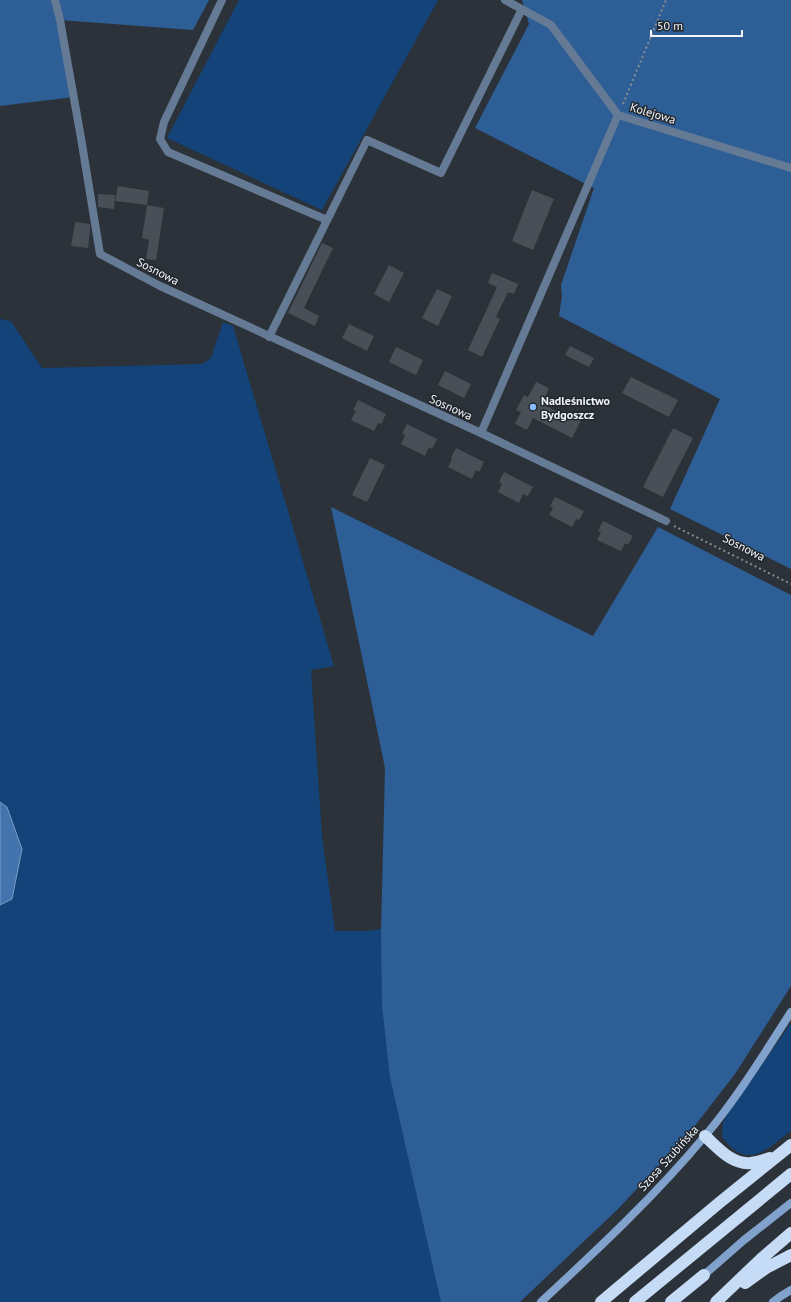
<svg xmlns="http://www.w3.org/2000/svg" width="791" height="1302" viewBox="0 0 791 1302" font-family="'PT Sans',sans-serif">
	<style>
		.green { fill: #134378 }
		.forest { fill: #2e5e96 }
		.water { fill: #4374ae; stroke: #779bc4 }
		.building { fill: #484f56 }
		.lines { fill: none; stroke-linecap: round; stroke-linejoin: round }
		.path { stroke: #888d93; stroke-width: 2; stroke-dasharray: 2 3; stroke-linecap: butt }
		.street { stroke: #657a94; stroke-width: 8 }
		.secondary { stroke: #80a2cc; stroke-width: 8 }
		.highway { stroke: #c6dbf5; stroke-width: 12 }
		.poi-dot { fill: #86bbfb; stroke: #23282f; stroke-width: 1.5 }
		.labels { text-anchor: middle; dominant-baseline: central; stroke-width: 3; stroke-linejoin: round; paint-order: stroke }
		.street-label { font-size: 12px; fill: #f1f5f9; stroke: #23282f }
		.poi-label { font-size: 12px; font-weight: bold; fill: #f1f5f9; stroke: #23282f; text-anchor: start }
	</style>
	<rect width="100%" height="100%" fill="#2c3239"/>
	<path class="green" d="M239 0H438L322 210 167 138Z
		M0 319 11 321 42 368 202 364 211 358 223 322 233 326 334 666 311 670 322 836 335 931H366L422 923 470 1302H0Z
		M791 1023V1131C766 1150 747 1171 722 1137L723 1122 727 1115Z"/>
	<path class="forest" d="M0 0H209L193 30 60 20 74 97 0 106Z
		M522 0H791V569L670 509 720 399 559 316 562 296 561 285 594 188 475 128 529 24Z
		M331 507 593 636 658 527 791 595V986L735 1074 690 1132 618 1209 520 1302H441L390 1077 382 1006 381 931 385 768Z"/>
	<path class="water" d="M0 802 7 807 22 849 12 899 0 905Z"/>
	<path class="building" d="M118 186 149 191 147 205 115 201Z
		M532 190 554 199 533 250 512 241Z
		M98 194 115 195 114 209 98 207Z
		M147 205 164 208 156 260 146 259 149 240 142 238Z
		M75 222 90 224V230L88 248 71 246Z
		M322 243 333 248 304 308 319 316 315 326 288 313Z
		M389 265 404 273 389 302 374 294Z
		M492 273 518 284 514 294 508 292 496 317 500 319 482 357 468 350 497 287 488 283Z
		M437 289 452 296 438 326 422 318Z
		M349 324 374 336 367 351 342 338Z
		M570 346 594 358 589 367 565 355Z
		M396 347 423 360 416 375 389 362Z
		M445 371 471 384 464 398 438 385Z
		M631 377 678 400 669 417 622 393Z
		M536 382 549 388 542 404 566 416 568 413 581 420 572 438 533 418 527 430 515 424 521 412 516 410 524 395 528 397Z
		M358 400 386 414 381 424 378 423 374 431 351 420 356 411 353 410Z
		M407 424 437 439 432 449 429 447 425 456 401 444 405 435 402 434Z
		M673 428 693 438 663 497 643 487Z
		M456 448 484 462 479 472 476 470 472 479 448 467 452 459 451 458Z
		M370 458 385 465 367 502 352 495Z
		M504 472 533 487 528 496 523 494 519 503 498 492 502 484 499 482Z
		M555 497 584 511 579 520 576 519 572 527 549 515 553 508 550 506Z
		M603 521 633 536 628 545 625 543 621 551 597 540 601 532 598 531Z"/>
	<g class="lines">
		<path class="path" d="M623 104 666 0
			M674 526 791 584"/>
		<path class="street" d="M55 0 60 20 81 138 100 254 160 286 481 433 666 521
			M222 0 164 122 160 139 168 152 327 220
			M505 0 551 25 618 115 791 168
			M269 337 367 140 441 173 522 9
			M481 433 618 115"/>
		<path class="secondary" d="M704 1275 744 1240 791 1203
			M541 1302C598 1249 655 1196 705 1136 737 1098 764 1054 791 1012
			M773 1302 781 1296 791 1290"/>
		<path class="highway" d="M705 1136C718 1148 732 1165 751 1163 757 1162 764 1160 770 1158
			M745 1283 766 1268 791 1255
			M601 1302 719 1203 791 1145
			M635 1302 791 1174
			M671 1302 704 1275
			M716 1302 761 1259 791 1233"/>
	</g>
	<circle class="poi-dot" cx="533" cy="407" r="4"/>
	<g class="labels">
		<g class="street-label">
			<text transform="translate(653 113) rotate(17)">Kolejowa</text>
			<text transform="translate(158 271) rotate(27)">Sosnowa</text>
			<text transform="translate(451 407) rotate(24)">Sosnowa</text>
			<text transform="translate(744 547) rotate(27)">Sosnowa</text>
			<text transform="translate(668 1158) rotate(-48)">Szosa Szubińska</text>
		</g>
		<g class="poi-label">
			<text x="541" y="400">Nadleśnictwo<tspan x="541" dy="14">Bydgoszcz</tspan></text>
		</g>
	</g>
	<path d="M651 30v6h91v-6" fill="none" stroke="#f1f5f9" stroke-width="2"/>
	<text x="657" y="30" font-size="12" fill="#f1f5f9" stroke="#23282f" stroke-width="3" paint-order="stroke">50 m</text>
</svg>
